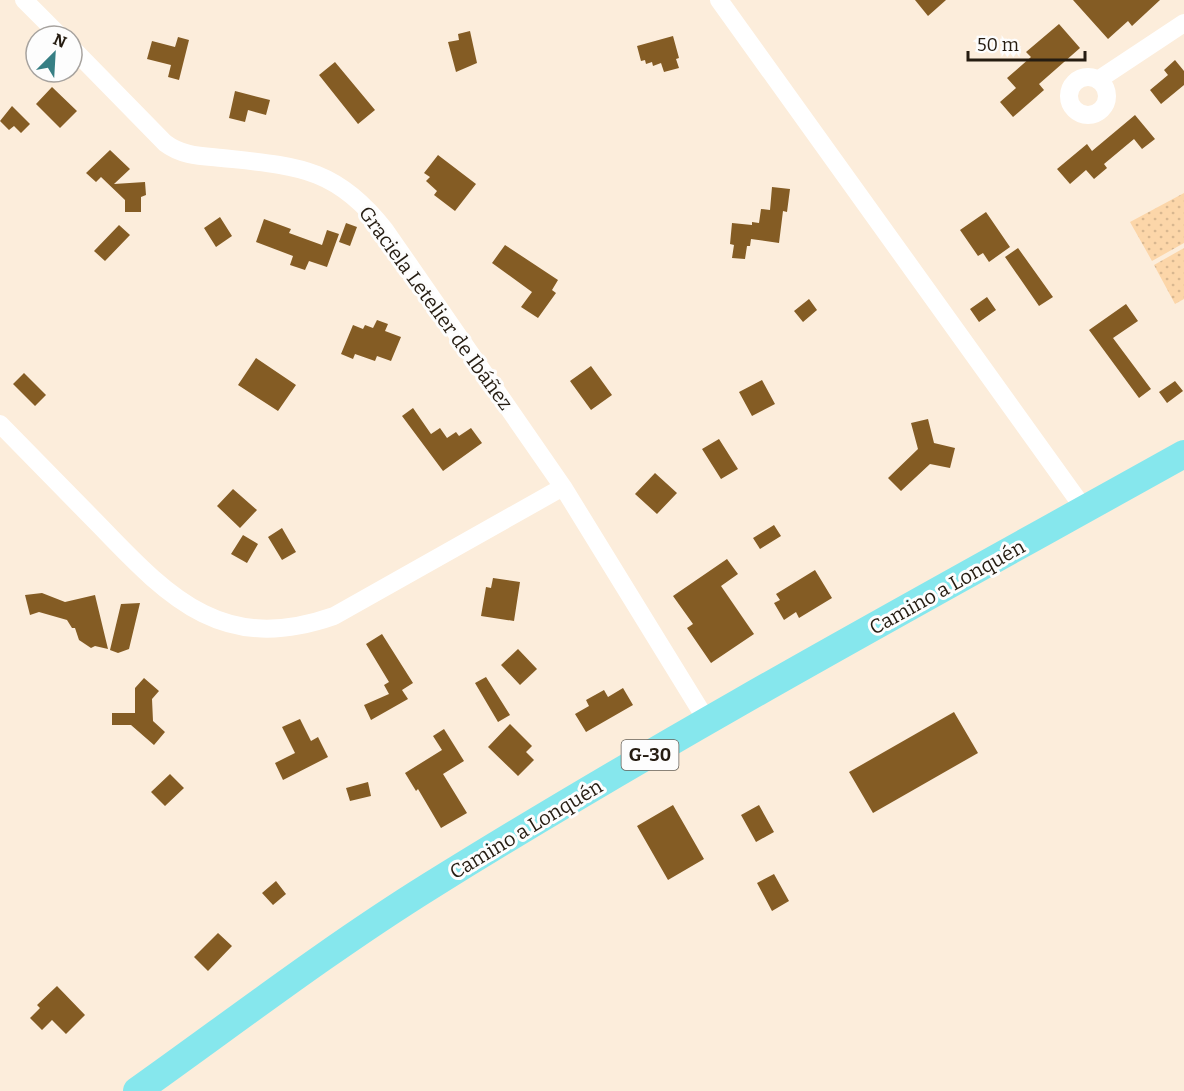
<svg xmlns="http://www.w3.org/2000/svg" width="1184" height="1091" viewBox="0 0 1184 1091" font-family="Bitter,serif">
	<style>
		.grass { fill: url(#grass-dots) }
		.building { fill: #845c24 }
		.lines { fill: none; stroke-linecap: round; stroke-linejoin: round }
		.minor { stroke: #fff; stroke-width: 18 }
		.primary { stroke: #86e7ed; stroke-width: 28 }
		.labels { text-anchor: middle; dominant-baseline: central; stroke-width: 6; stroke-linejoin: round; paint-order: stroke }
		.shield { fill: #fdfdfd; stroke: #666058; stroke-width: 1.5 }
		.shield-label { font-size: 18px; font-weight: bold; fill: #251c11 }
		.street-label { font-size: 20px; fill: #251c11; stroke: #fdfdfd }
	</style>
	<defs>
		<pattern id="grass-dots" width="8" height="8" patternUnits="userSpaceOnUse" patternTransform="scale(1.5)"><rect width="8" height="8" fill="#fcd6a9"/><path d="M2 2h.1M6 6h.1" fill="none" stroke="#d8b790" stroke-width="1.8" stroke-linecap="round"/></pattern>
	</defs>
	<rect width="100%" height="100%" fill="#fceddb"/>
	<path class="grass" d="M1184 193V243L1152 261 1130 222Z
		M1184 248V299L1175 304 1154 265Z"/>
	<path class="building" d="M915 0H946L928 16Z
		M1073 0H1160L1132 26 1128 21 1108 39Z
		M1059 24 1080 48 1039 84 1044 90 1013 117 1000 102 1016 88 1007 78 1031 57 1026 52Z
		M470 31 477 63 456 72 448 42 459 40 458 34Z
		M673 36 679 58 676 59 679 68 664 72 661 63 653 66 652 62 646 64 645 60 641 61 637 46Z
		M178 37 189 40 179 80 168 77 171 65 147 59 152 41 175 47Z
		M1175 60 1184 71V85L1161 104 1150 90 1168 75 1164 70Z
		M335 62 375 110 358 124 319 75Z
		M52 87 77 111 60 128 36 104Z
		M235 91 270 100 266 115 248 110 245 122 229 118Z
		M12 106 30 124 21 133 14 126 9 130 0 121Z
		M1135 115 1155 139 1142 149 1134 139 1104 164 1107 168 1094 179 1086 170 1070 184 1057 169 1087 144 1092 151Z
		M110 150 130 169 114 184 145 182 146 195 141 197V212H125V200L101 177 96 182 86 173Z
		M438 155 476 184 455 211 434 195 437 191 426 181 430 177 424 173Z
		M772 187 790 189 787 212 783 211 779 243 751 239 750 246H747L745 259 732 258 734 245 730 244 732 223 752 225V222L759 223 761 209 770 210Z
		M986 212 1010 247 989 262 983 253 978 256 960 230Z
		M220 217 232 236 216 247 204 228Z
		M264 219 291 229 289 233 322 245 327 230 339 234 327 267 309 261 305 270 290 265 293 256 256 242Z
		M346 223 357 227 350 246 339 242Z
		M119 225 130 235 105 261 94 251Z
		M505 245 558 280 552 290 556 293 538 318 521 307 532 292 492 263Z
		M1018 248 1053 297 1039 306 1005 257Z
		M987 297 996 310 979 322 970 309Z
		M809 299 817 310 803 322 794 311Z
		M1126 304 1138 321 1113 338 1151 389 1139 398 1089 330Z
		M377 320 388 324 385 331 401 337 391 361 377 356 375 361 355 354 353 359 341 354 353 325 363 329 365 325 373 328Z
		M256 358 296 385 278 411 238 385Z
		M591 366 612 395 591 410 570 381Z
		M24 373 46 395 35 406 13 384Z
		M762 380 775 404 752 416 739 392Z
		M1175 381 1183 391 1167 403 1159 392Z
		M413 408 431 434 440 428 447 438 456 432 459 436 471 428 482 443 443 471 402 416Z
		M928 419 934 443 955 448 950 468 930 464 901 491 888 478 918 449 911 423Z
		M719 439 738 469 721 479 702 449Z
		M655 473 677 493 657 514 635 494Z
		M233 489 257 510 240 528 217 506Z
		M774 525 781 536 760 549 753 538Z
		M282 528 296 552 282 560 268 537Z
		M243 535 258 544 247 563 231 554Z
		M727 559 738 574 721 586 754 634 711 663 687 628 693 624 673 596Z
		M815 570 832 598 799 618 796 612 784 620 774 603 780 600 776 594Z
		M493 578 520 582 514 621 481 616 486 587 491 588Z
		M42 593 65 602 95 595 108 649 95 646 91 648 79 640 75 628H72L67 620 39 612 30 615 25 595Z
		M140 603 129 649 118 653 110 650 121 604Z
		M382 634 413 683 402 690 408 699 371 720 364 705 389 694 384 685 389 682 366 644Z
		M518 649 537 669 520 685 501 665Z
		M486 677 510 715 498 722 475 683Z
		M144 678 159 691 152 699 153 721 165 732 154 745 131 725H112V713H135V688Z
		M623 688 633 705 586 732 575 714 589 706 586 700 604 690 608 697Z
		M954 712 978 753 873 813 849 772Z
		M300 719 311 741 318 737 328 757 283 780 275 763 295 753 282 727Z
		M510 724 532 746 526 752 534 760 518 776 488 747Z
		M444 729 464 761 443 774 467 813 441 828 418 789 416 791 405 773 442 750 433 736Z
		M170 774 184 788 165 806 151 792Z
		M368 782 371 796 350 801 346 788Z
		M673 805 704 859 668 880 637 826Z
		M759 805 774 832 756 842 741 815Z
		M774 874 789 901 772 911 757 883Z
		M276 881 286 894 273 905 262 893Z
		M218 933 232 946 208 971 194 957Z
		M57 986 85 1015 66 1034 52 1020 42 1030 30 1018 40 1008 37 1005Z"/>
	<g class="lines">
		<path class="minor" d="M24 0 60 36
			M719 0 1085 510
			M72 48 165 143C182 156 201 156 222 158 297 166 336 167 385 230L563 487 707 721
			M1069 96a19 19 0 1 1 38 0a19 19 0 1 1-38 0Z
			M1098 80 1184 23
			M0 424C34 459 68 493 102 528 172 601 225 654 334 616L563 487"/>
		<path class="primary" d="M137 1091C234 1022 329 949 430 886 676 733 931 595 1184 454"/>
	</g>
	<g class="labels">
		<rect class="shield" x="621.5" y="740" width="57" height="30" rx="4.5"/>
		<g class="shield-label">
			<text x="650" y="755">G-30</text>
		</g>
		<g class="street-label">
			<text transform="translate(436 308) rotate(54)">Graciela Letelier de Ibáñez</text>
			<text transform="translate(947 587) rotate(-29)">Camino a Lonquén</text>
			<text transform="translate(526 829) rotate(-31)">Camino a Lonquén</text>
		</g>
	</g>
	<g transform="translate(54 54) rotate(24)"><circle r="28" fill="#fdfdfd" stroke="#a7a39f" stroke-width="1.5"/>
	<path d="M0-4.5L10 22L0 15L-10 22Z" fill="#377f84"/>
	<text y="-9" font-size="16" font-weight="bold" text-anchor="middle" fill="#251c11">N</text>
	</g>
	<path d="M968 51v9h117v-9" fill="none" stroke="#251c11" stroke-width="3"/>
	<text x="977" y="51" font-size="18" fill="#251c11" stroke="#fdfdfd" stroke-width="4.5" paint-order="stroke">50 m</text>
</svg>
